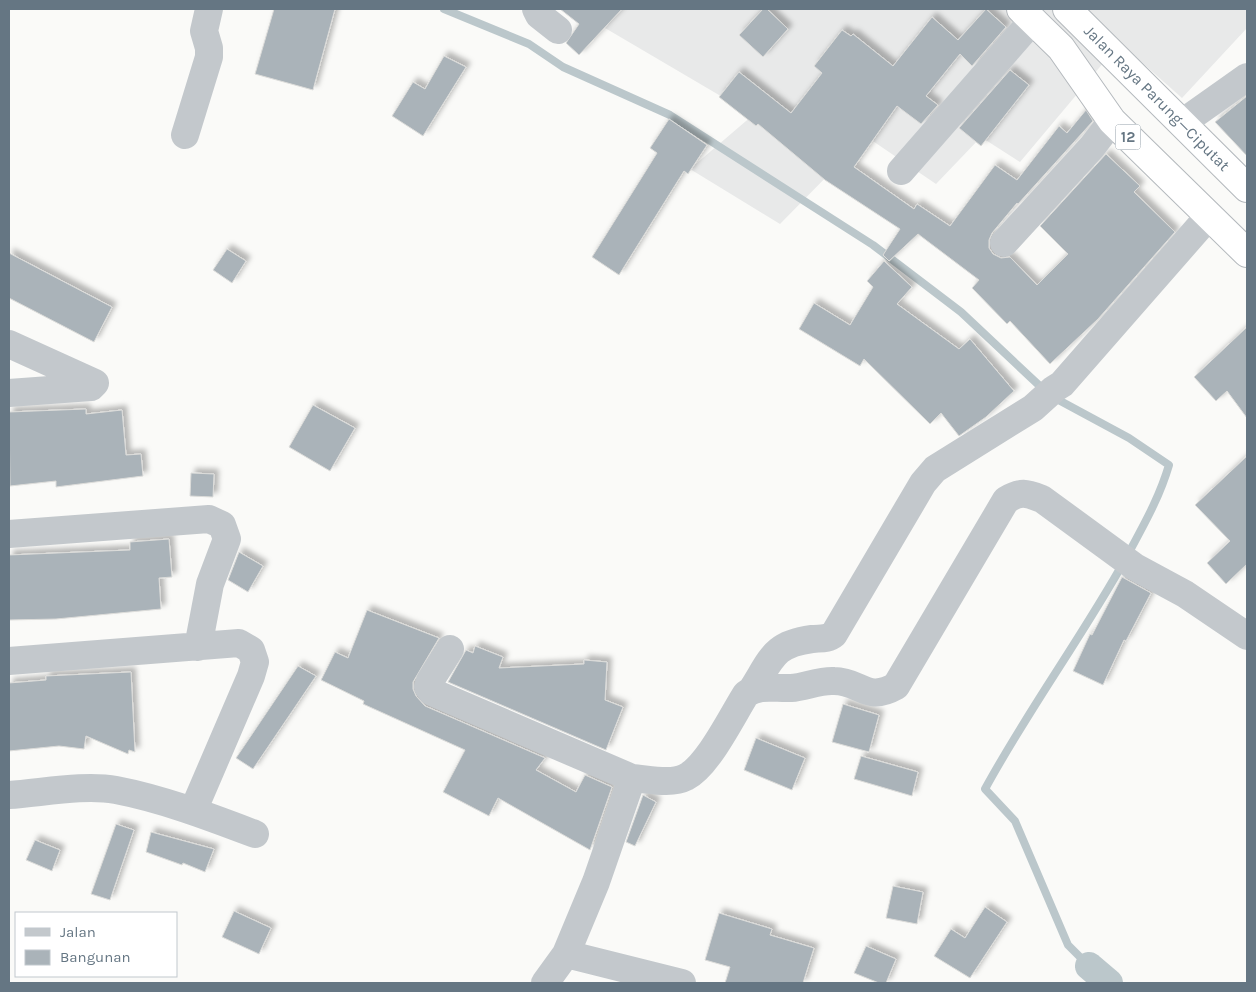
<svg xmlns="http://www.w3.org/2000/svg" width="1256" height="992" viewBox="0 0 1256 992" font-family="Karla,sans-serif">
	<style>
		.built { fill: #e8e9e9 }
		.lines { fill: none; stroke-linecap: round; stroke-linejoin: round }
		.stream { stroke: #bbc7cb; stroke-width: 8 }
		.canal { stroke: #bbc7cb; stroke-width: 28 }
		.building { fill: #aab3b9; stroke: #dcdcda; filter: url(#shadow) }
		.highway-casing { stroke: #b4b9bd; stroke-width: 30 }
		.minor { stroke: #c3c8cc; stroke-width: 28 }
		.highway { stroke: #fff; stroke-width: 28 }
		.labels { text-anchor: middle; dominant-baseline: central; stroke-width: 5; stroke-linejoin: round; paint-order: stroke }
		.shield { fill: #fff; stroke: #939fa8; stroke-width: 1 }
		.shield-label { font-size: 15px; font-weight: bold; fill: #657683 }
		.street-label { font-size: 16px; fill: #657683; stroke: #fff }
	</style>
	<defs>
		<filter id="shadow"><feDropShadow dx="4.5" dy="-4.5" stdDeviation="2.5" flood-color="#0004"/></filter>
	</defs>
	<rect width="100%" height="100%" fill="#fafaf8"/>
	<path class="built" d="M612 9H1247V28L1182 98 1120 43 1020 162 981 137 936 184 861 133 838 165 780 224 690 169 753 115 605 28Z"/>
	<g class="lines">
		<path class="stream" d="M444 9 529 44 563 67 670 115 873 245 961 312 1043 389
			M1053 397 1129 438 1169 465C1159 499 1143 526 1126 558 1082 637 1028 710 985 789L1015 821 1068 945 1089 966"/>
		<path class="canal" d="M1089 966 1109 983"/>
	</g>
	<path class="building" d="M274 9H335L313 90 255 74Z
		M560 9H622L579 55 566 43 579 24Z
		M763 9H767L788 29 763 57 739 35Z
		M986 9 1006 27 972 66 960 54 926 96 938 105 921 124 897 106 854 167 914 209 917 204 950 226 995 165 1017 180 1059 126 1067 133 1086 110 1093 121 1018 204 1017 203 992 233 989 240V248L993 254 1001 258 1010 257 1037 285 1068 254 1040 226 1106 154 1140 186 1134 192 1175 232 1098 319 1050 364 1010 321 1007 324 972 288 979 280 918 234 889 261 883 255 900 229 825 180 758 124 756 126 719 97 739 72 791 113 822 73 814 66 842 30 851 36 853 34 893 66 932 17 958 40Z
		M444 56 466 67 423 136 392 116 413 82 425 89Z
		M1010 70 1029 85 981 146 959 128Z
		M1247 96V156L1215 122Z
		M669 119 707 145 688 174 684 171 619 275 592 257 657 153 650 148Z
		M227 249 246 261 232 283 213 270Z
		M9 253 112 307 94 342 9 298Z
		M884 261 912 287 897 304 959 349 970 339 1014 391 986 417 959 436 941 413 930 424 864 359 860 366 799 329 814 303 850 325 873 287 867 281Z
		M1247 327V418L1227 391 1216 401 1194 377Z
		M313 405 355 428 330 471 289 447Z
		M86 409V414L122 410 126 455 141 454 143 476 56 487V481L10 486 9 412Z
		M1247 456V564L1226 584 1207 563 1230 541 1195 505Z
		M191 473 214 474 213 497 190 496Z
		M169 539 172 577 159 578 161 609 56 619 9 620V555L130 550V542Z
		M239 552 263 566 248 592 228 580Z
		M1122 577 1151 593 1126 641 1124 640 1103 685 1073 671 1090 634 1092 635Z
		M367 610 439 638 413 682V689L416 696 425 706 545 758 536 770 576 792 585 775 612 787 590 850 498 798 489 816 443 792 465 750 363 704 364 701 321 680 335 652 348 658Z
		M475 646 503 657 499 668 584 664V660L607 662 605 700 623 707 606 750 448 682 466 650 473 653Z
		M298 666 316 676 253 769 236 758Z
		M131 672 135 752 129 750 128 754 86 736 84 749 59 746 9 751V683L46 680V676Z
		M843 704 879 715 869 752 832 742Z
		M756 738 805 758 792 790 744 770Z
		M861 756 918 772 912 796 854 779Z
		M643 795 656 802 635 846 626 842Z
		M116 824 134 830 110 900 91 894Z
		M151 832 214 849 205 872 183 863 182 865 146 852Z
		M35 840 60 850 52 871 26 860Z
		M893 886 923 892 917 924 886 918Z
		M985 907 1007 922 970 978 934 956 951 929 965 938Z
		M234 911 271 928 259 954 222 937Z
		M719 913 772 929 770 935 814 948 803 983H725L730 967 705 960Z
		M866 946 896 959 886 983H879L854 973Z"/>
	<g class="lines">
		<g class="highway-casing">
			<path id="highway" d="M1021 9 1061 48 1112 121 1247 253
				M1067 9 1247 188"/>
		</g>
		<path class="minor" d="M536 9 539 15 558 30
			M1182 123 1247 77
			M185 135 209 57V48L204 31 209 9
			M901 171 1033 20
			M1004 243 1092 147 1112 121
			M9 344 95 383 91 387 9 393
			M9 534 209 519 222 525 227 539 210 584 198 647
			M450 649 430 681 428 687 432 692 632 778C648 779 671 785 686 777 708 766 732 716 746 694 759 684 776 689 791 688 805 687 820 680 834 681 861 681 866 703 896 686L1006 500C1021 491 1026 493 1042 499L1135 567 1185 594 1247 636
			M9 661 239 643 251 650 255 662 251 676 193 811
			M753 688C772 658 774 644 812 639 820 638 827 640 834 634L923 483 935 469 1033 408 1054 389 1062 384 1209 216
			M9 795C41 793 84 784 116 790 163 799 210 817 255 834
			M566 954 682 983
			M545 983 566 954 596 882 632 778"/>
		<use href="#highway" class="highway"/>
	</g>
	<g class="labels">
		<rect class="shield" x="1115.5" y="124.5" width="25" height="25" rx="4"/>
		<g class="shield-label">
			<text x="1128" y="137">12</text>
		</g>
		<g class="street-label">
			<text transform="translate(1157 98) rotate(45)">Jalan Raya Parung—Ciputat</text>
		</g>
	</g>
	<rect width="1256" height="992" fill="none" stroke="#657683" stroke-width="20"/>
	<rect x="15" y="912" width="162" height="65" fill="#ffffff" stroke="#c1c8cd"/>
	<rect x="25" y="928" width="25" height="8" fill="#c3c8cc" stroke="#c1c8cd"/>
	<text x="60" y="937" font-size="15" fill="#657683">Jalan</text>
	<rect x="25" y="950" width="25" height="15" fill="#aab3b9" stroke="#c1c8cd"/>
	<text x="60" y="962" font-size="15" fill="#657683">Bangunan</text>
</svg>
